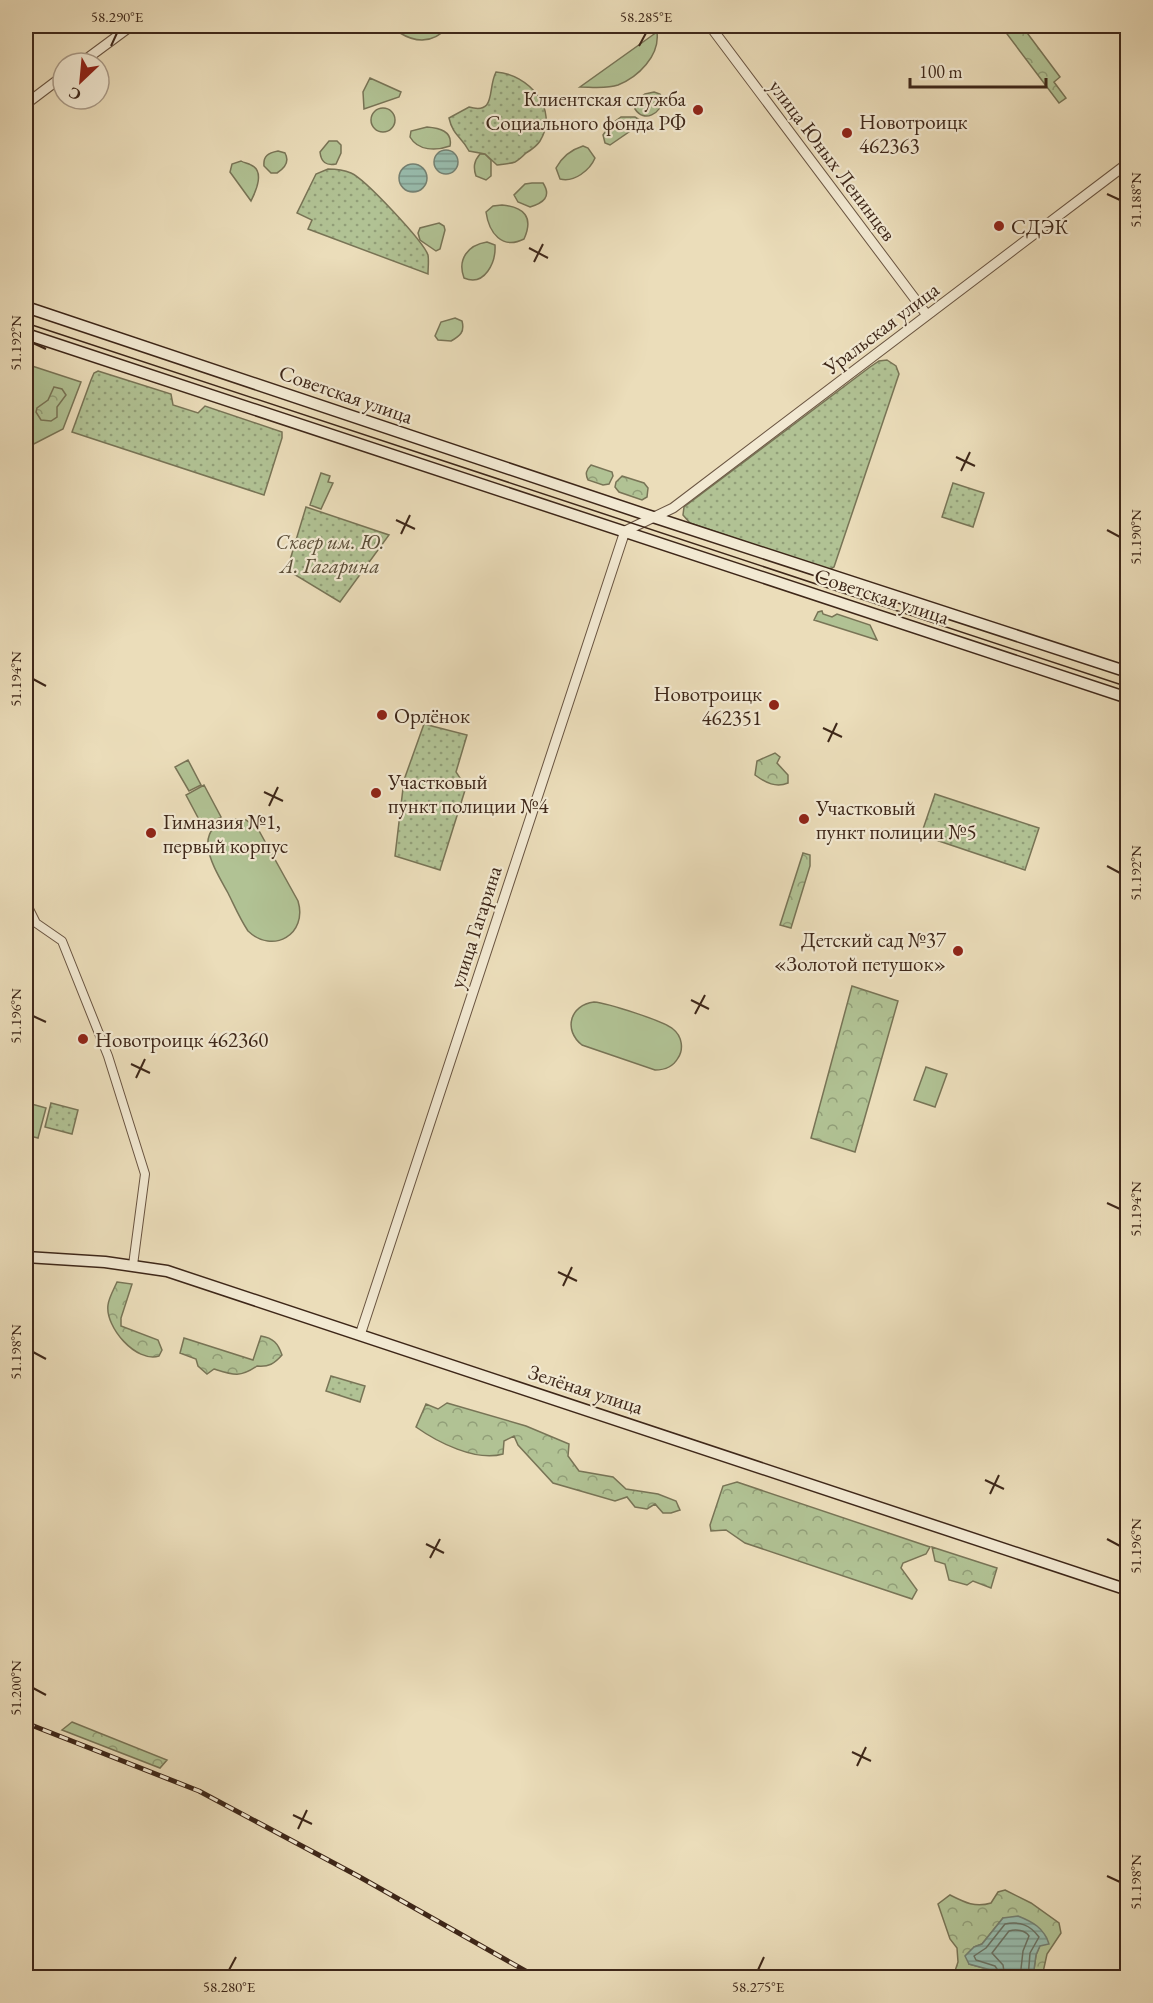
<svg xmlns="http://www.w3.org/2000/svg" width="1153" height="2003" viewBox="0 0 1153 2003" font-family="'EB Garamond',serif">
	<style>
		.green { fill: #b1c294; stroke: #787456; stroke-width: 1.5 }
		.forest { fill: url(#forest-crowns); stroke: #787456; stroke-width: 1.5 }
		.park { fill: url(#park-dots); stroke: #787456; stroke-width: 1.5 }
		.water { fill: url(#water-rules); stroke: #748072; stroke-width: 1.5 }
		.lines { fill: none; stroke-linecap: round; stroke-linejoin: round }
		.shore { stroke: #6b7263; stroke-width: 1.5 }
		.minor-casing { stroke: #695441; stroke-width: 10 }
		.tertiary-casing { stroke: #695441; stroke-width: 11 }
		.secondary-casing { stroke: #3e2719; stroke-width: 13 }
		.minor { stroke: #f2e9d2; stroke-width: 8 }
		.tertiary { stroke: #f2e9d2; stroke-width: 9 }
		.secondary { stroke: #f2e9d2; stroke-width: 10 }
		.tram { stroke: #3e2719; stroke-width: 1.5 }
		.rail-casing { stroke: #3e2719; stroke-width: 5 }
		.rail { stroke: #f2e9d2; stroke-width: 3; stroke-dasharray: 9; stroke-linecap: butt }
		.ticks { fill: none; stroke: #3e2719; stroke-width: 2 }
		.poi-dot { fill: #8f2418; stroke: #f2e9d2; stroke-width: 2 }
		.labels { text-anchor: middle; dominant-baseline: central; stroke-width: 4.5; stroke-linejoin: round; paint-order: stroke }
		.poi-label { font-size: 21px; fill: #3e2719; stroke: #f2e9d2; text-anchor: start }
		.street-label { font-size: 21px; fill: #3e2719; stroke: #f2e9d2 }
		.park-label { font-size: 21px; font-style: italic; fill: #5b4e38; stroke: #f2e9d2 }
		.neatline { fill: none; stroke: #3e2719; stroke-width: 2 }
		.ticks-label { font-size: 15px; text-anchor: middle; fill: #3e2719 }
	</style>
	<defs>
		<pattern id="forest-crowns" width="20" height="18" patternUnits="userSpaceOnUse" patternTransform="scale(1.5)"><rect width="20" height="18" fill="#b1c294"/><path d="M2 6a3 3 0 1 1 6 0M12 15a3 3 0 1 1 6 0" fill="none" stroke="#919e78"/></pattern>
		<pattern id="park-dots" width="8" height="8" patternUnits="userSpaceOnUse" patternTransform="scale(1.5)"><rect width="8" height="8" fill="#b1c294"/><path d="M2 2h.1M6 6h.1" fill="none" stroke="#919e78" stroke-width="1.8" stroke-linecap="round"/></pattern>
		<pattern id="water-rules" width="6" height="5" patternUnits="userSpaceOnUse" patternTransform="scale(1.5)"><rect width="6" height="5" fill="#98bcad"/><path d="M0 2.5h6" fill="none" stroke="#7d998c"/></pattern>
	</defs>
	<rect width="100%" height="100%" fill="#ebddba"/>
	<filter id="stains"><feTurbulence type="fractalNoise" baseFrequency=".00333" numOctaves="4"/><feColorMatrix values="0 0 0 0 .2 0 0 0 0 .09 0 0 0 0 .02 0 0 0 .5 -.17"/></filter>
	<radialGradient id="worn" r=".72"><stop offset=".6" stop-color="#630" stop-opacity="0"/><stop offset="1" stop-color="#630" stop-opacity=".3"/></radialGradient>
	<path class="green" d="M409 26H449C434 43 418 44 400 33Z
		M657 32C660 56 638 77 618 85 607 89 591 87 580 87Z
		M370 78 401 92 399 97 364 109 363 92Z
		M654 92 660 94 663 99C661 114 644 123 635 109L638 99 645 94Z
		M371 120a12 12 0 1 1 24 0a12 12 0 1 1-24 0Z
		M621 117H635L640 120 639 125 610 145 605 143 603 135 610 125Z
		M427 127C439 128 453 131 450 146 436 151 418 151 410 137L411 131Z
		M329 141H337L341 145V153L336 164C326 166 321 162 320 152Z
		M583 146 588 148 595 158C590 170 574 183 560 179L556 168C562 157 570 150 583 146Z
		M278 151 285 153C290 162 285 168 277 173H271L264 166C263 156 268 153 278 151Z
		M480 154H485L491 160V176L486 180 476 176C473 167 474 161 480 154Z
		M241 161C244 163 248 163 251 165 265 171 256 191 251 201L230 172 232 164Z
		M532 183H543C552 197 543 203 530 207L518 202 514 195 525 184Z
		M502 205C524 207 534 217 524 239 502 250 489 233 486 212L493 206Z
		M439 223 444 226 445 230 440 249 436 251 420 240 418 233 420 228Z
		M487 242 495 245C496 262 485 287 464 278 457 259 468 245 487 242Z
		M455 318 462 321C465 332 460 336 451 341L438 340 435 336 441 322Z
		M26 364 81 382 63 429 26 448Z
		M321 473 330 476 328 482 333 483 321 509 310 505Z
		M822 611 823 614 832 617 837 614 870 625 877 640 814 620 818 612Z
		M188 760 201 785 189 791 175 767Z
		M204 785 221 817 203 827 186 795Z
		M232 819 246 820 258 829 298 901C308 934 273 955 248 931 240 919 234 905 228 893 215 869 188 829 232 819Z
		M594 1002C607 1003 664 1021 673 1029 682 1036 684 1049 678 1058 673 1067 664 1070 655 1070L582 1045C563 1030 570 1005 594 1002Z
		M926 1067 947 1074 935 1107 914 1100Z
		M28 1103 46 1108 38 1138 26 1135V1115Z"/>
	<path class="forest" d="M1001 26H1022L1060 77 1054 82 1066 98 1059 103Z
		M54 387 62 389 66 395 57 407V417L51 421 41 420 36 412 37 408 48 400Z
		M591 465 612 472 613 476 609 484 603 485 588 480C585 474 586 470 591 465Z
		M622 476 644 483 648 488 647 497 642 500 619 492 615 487 616 482Z
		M775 753 780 757 777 763 788 775V783C776 788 766 783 755 775L757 761Z
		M803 853 810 855V866L791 928 780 925Z
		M852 986 898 1001 855 1152 811 1138Z
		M117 1282 132 1284 121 1318V1326L158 1340 162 1350 159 1356C136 1363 105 1327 108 1305 109 1297 114 1289 117 1282Z
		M261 1336C273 1338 278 1343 282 1355 274 1364 269 1367 257 1366 240 1378 233 1375 214 1369L207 1374 198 1366 196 1359 180 1353 184 1338 253 1360Z
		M447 1403 526 1426 569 1444 568 1456 579 1471 613 1477 626 1489 658 1494 676 1501 680 1510 671 1513H663L655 1504 647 1509 635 1507 627 1497 615 1501 553 1483 518 1445 514 1436 504 1441 503 1454C476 1462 437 1442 416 1427L426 1404 438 1409Z
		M737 1482 930 1547 926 1554 903 1563 901 1568 917 1590 912 1599 745 1543 726 1530 711 1531 710 1525 723 1486Z
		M932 1547 997 1568 991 1588 973 1581 967 1585 949 1580 945 1564 935 1561Z
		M72 1722 167 1760 160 1768 62 1730Z
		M1005 1890 1031 1903 1059 1923 1061 1933 1047 1954 1042 1977H1033L1036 1955 1040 1945 1003 1918 982 1944 974 1947 969 1964 991 1970V1977H978L973 1974 963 1977H953L958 1962 957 1948 950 1939 938 1904 950 1895C964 1902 975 1908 991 1903L998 1892Z"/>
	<path class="park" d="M496 72C528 74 560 109 540 141 537 146 531 150 526 153 523 156 519 160 515 162 510 164 502 164 497 165L485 154 469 151C461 136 453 136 449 118L469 107C497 115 487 89 496 72Z
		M328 169C336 169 344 170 351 173 365 179 423 241 428 255 429 260 428 268 428 274L308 229 312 220 297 213 316 174Z
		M887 360 896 366 899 374 834 567 829 570 690 523 683 515 684 507 870 367 879 361Z
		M98 371 171 394 173 405 198 413 205 406 282 432V438L264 495 72 432 91 380 94 373Z
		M953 483 984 493 973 527 942 517Z
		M306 507 389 535 340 602 287 570Z
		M424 724 467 735 456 772 466 787 440 870 395 856 404 780Z
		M935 794 1039 828 1025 870 921 835Z
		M51 1103 78 1110 72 1134 45 1127Z
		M331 1376 365 1386 360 1402 326 1391Z"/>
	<path class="water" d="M434 162a12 12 0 1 1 24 0a12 12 0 1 1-24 0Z
		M399 178a14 14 0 1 1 28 0a14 14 0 1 1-28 0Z
		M1018 1916C1033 1922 1044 1928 1049 1944L1040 1946 1036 1955 1033 1977H991V1970L969 1964 965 1956 974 1947 982 1944 1003 1918Z"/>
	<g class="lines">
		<path class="shore" d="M997 1978V1969L995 1966 976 1960 974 1956 986 1948 1005 1924C1020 1921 1030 1925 1039 1937L1030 1953 1028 1978
			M1005 1978 1003 1965 992 1953 1009 1931C1016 1929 1025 1930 1029 1936L1023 1951 1020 1978"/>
		<g class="minor-casing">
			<path id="minor" d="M26 903 36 923 62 941 108 1056 145 1174 133 1265"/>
		</g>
		<g class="tertiary-casing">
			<path id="tertiary" d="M710 26 927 315
				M81 63 131 26
				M26 104 63 76
				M360 1335 625 531 673 508 1128 163"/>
		</g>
		<g class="secondary-casing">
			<path id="secondary" d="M26 307 653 517 1128 672
				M26 334 1128 698
				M26 1257 105 1262 167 1271 1128 1590"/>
		</g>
		<use href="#minor" class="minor"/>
		<use href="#tertiary" class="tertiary"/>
		<use href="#secondary" class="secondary"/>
		<path class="tram" d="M26 323 1128 687"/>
		<g class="rail-casing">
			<path id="rail" d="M26 1723 199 1791 358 1876 538 1978"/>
		</g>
		<use href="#rail" class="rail"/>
	</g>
	<path class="ticks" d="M111 46 117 33M639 46 646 33M1107 194 1120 200M529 248 548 258M534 262 543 244M33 343 46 349M956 457 975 466M961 471 970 452M396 520 415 529M1107 530 1120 537M401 534 410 515M33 679 46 686M823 728 842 737M828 742 837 723M264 792 283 801M269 806 278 787M1107 866 1120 873M691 1000 709 1009M695 1014 705 995M33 1016 46 1022M131 1064 150 1073M136 1078 145 1059M1107 1203 1120 1209M558 1272 577 1281M563 1286 572 1267M33 1352 46 1359M985 1480 1004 1489M990 1494 999 1475M1107 1539 1120 1546M426 1544 444 1553M430 1558 440 1539M33 1688 46 1695M852 1752 871 1761M857 1766 866 1747M293 1815 312 1824M298 1829 307 1810M1107 1876 1120 1882M229 1970 236 1957M758 1970 764 1957"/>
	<g class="poi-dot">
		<circle cx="698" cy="110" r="6"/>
		<circle cx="847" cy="133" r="6"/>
		<circle cx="999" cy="226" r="6"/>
		<circle cx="774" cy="705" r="6"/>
		<circle cx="382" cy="715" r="6"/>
		<circle cx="376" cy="793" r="6"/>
		<circle cx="804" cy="819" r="6"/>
		<circle cx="151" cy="833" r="6"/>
		<circle cx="958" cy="951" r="6"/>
		<circle cx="83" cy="1039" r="6"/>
	</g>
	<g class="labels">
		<g class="poi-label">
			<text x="686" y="98" text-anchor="end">Клиентская служба<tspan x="686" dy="24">Социального фонда РФ</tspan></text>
			<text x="859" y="121">Новотроицк<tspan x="859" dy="24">462363</tspan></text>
			<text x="1011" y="226">СДЭК</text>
			<text x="762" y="693" text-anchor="end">Новотроицк<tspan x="762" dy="24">462351</tspan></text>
			<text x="394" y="715">Орлёнок</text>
			<text x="388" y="781">Участковый<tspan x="388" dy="24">пункт полиции №4</tspan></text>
			<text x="816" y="807">Участковый<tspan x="816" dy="24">пункт полиции №5</tspan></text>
			<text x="163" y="821">Гимназия №1,<tspan x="163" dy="24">первый корпус</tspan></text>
			<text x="946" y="939" text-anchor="end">Детский сад №37<tspan x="946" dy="24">«Золотой петушок»</tspan></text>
			<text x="95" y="1039">Новотроицк 462360</text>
		</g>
		<g class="street-label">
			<text transform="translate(833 160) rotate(53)">улица Юных Ленинцев</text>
			<text transform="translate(881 328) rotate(-37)">Уральская улица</text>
			<text transform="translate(346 394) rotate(19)">Советская улица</text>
			<text transform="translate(882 596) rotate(18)">Советская улица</text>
			<text transform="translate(475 927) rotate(-72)">улица Гагарина</text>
			<text transform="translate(586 1389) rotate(18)">Зелёная улица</text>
		</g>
		<g class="park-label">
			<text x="330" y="541">Сквер им. Ю.<tspan x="330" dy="24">А. Гагарина</tspan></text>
		</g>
	</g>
	<rect width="1153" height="2003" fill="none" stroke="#ebddba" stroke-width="66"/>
	<g transform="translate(81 81) rotate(206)"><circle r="28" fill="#f2e9d2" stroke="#aa9b88" stroke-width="1.5"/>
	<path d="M0-4.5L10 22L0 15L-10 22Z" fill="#8f2418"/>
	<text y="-9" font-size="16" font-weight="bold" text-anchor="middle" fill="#3e2719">С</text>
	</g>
	<path d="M910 78v9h136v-9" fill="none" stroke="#3e2719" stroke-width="3"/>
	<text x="919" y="78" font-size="18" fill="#3e2719" stroke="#f2e9d2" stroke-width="4.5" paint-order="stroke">100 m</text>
	<rect x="33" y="33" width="1087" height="1937" class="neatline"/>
	<g class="ticks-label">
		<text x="117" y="22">58.290°E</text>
		<text x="646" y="22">58.285°E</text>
		<text transform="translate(1136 200) rotate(-90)" y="5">51.188°N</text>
		<text transform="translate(16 343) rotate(-90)" y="5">51.192°N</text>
		<text transform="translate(1136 537) rotate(-90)" y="5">51.190°N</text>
		<text transform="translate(16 679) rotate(-90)" y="5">51.194°N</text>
		<text transform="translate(1136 873) rotate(-90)" y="5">51.192°N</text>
		<text transform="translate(16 1016) rotate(-90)" y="5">51.196°N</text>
		<text transform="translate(1136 1209) rotate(-90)" y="5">51.194°N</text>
		<text transform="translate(16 1352) rotate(-90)" y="5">51.198°N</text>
		<text transform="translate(1136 1546) rotate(-90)" y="5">51.196°N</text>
		<text transform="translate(16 1688) rotate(-90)" y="5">51.200°N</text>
		<text transform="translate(1136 1882) rotate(-90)" y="5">51.198°N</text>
		<text x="229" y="1992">58.280°E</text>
		<text x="758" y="1992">58.275°E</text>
	</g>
	<rect width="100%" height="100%" filter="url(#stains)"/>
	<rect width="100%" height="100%" fill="url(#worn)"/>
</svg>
